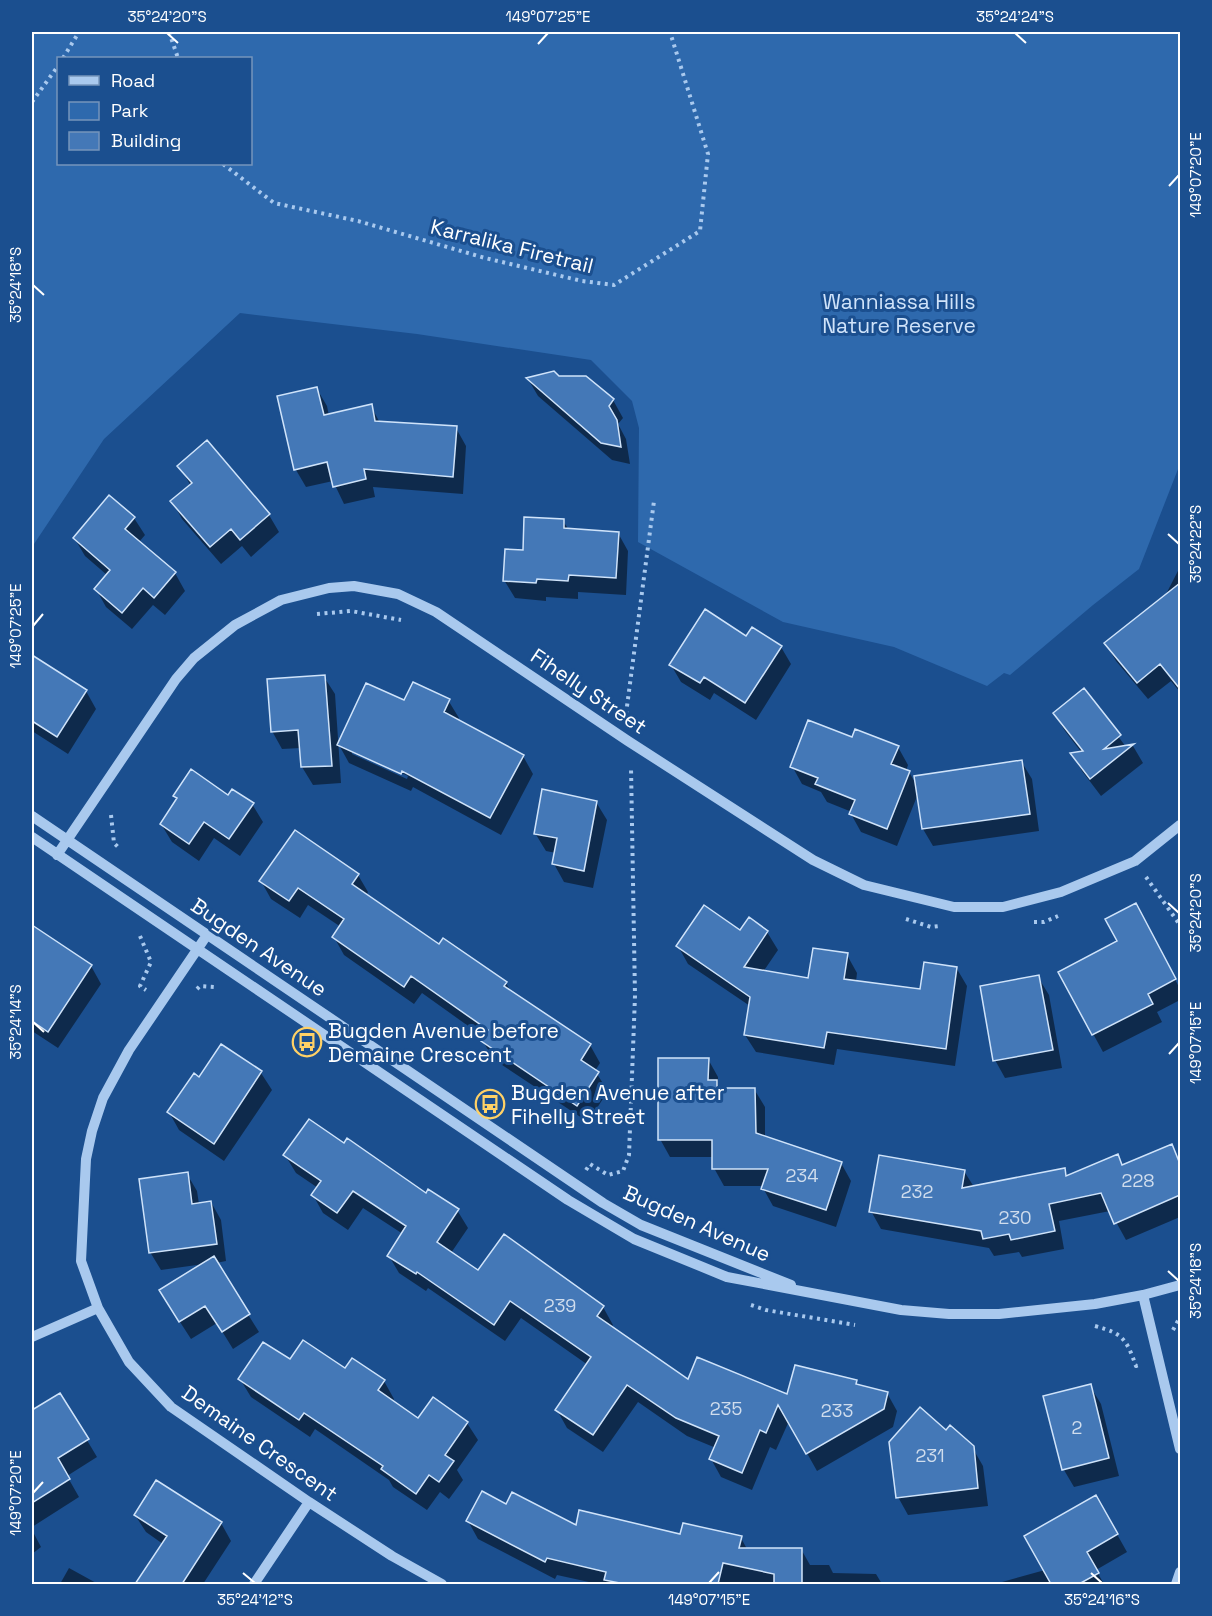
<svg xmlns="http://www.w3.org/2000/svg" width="1212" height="1616" viewBox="0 0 1212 1616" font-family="'Space Grotesk',sans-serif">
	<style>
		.green { fill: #2e69ad; fill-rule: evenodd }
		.shadow { fill: #0007; fill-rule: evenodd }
		.building { fill: #4478b7; stroke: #cfe3fa; stroke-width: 1.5 }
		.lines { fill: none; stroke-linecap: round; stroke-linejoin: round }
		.path { stroke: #a9c9ee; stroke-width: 4; stroke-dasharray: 3 4.5; stroke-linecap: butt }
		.minor { stroke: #a9c9ee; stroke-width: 10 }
		.ticks { fill: none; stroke: #fff; stroke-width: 2 }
		.labels { text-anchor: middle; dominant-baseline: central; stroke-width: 6; stroke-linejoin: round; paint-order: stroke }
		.number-label { font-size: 18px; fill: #d0dded }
		.street-label { font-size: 21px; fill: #fff; stroke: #1b4f8f }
		.park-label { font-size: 21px; fill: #cfe3fa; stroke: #1b4f8f }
		.poi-label { font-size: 21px; fill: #fff; stroke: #1b4f8f; text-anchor: start }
		.neatline { fill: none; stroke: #fff; stroke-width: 2 }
		.ticks-label { font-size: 15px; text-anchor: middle; fill: #fff }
	</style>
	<rect width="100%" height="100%" fill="#1b4f8f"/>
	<path class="green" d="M32 32H1180V464L1139 569 1093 605 1010 675 1004 673 987 686 894 647 783 622 638 542 639 428 632 401 591 360 417 334 240 313 104 439 32 547ZM58 58H250V164H58Z"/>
	<path class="shadow" d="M559 377 613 400 623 418 618 424 626 439 630 464 612 460 538 396 528 379Z
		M317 389 327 406 329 416 371 406 380 423 456 428 466 446 463 494 373 487 375 497 344 504 333 481 306 487 296 470 279 397Z
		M207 442 269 515 279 532 251 557 242 546 221 564 182 519 172 501 191 486 179 466Z
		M134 518 145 535 139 542 175 573 185 591 165 615 153 605 132 629 106 607 96 589 107 575 85 556 75 539Z
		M563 521 569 530 618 533 628 551 626 595 578 592V599L546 597V601L515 598 504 580 524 551Z
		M1180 567V692L1171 681 1148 699 1116 661 1106 644 1164 598Z
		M747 638 781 647 791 664 756 720 714 693 710 700 681 682 671 665Z
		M32 656 86 691 96 709 68 754 32 731Z
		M324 677 335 694 341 783 313 785 302 767 301 748 282 749 272 731Z
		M1084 690 1126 747 1133 746 1143 763 1101 796 1082 771 1072 754 1082 753 1065 731 1054 713Z
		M448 700 459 718 457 721 523 756 533 774 501 835 413 787 411 791 349 763 339 745ZM352 750 408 776 407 779 352 754Z
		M853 739 898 747 908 765 906 771 909 772 916 784 1021 761 1032 779 1039 831 933 846 923 829 918 794 897 846 861 832 851 814 852 812 827 802 821 792 802 784 792 766Z
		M175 796 229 797 252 804 263 822 240 856 214 838 199 861 172 842 161 824 178 800Z
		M596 802 607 820 593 888 564 882 554 864 556 853 546 851 535 833Z
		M358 875 368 892 366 896 439 946 506 983 511 992 590 1045 600 1063 595 1071 608 1091 588 1122 493 1059 483 1041 485 1038 422 993 414 1004 344 955 334 937 341 927 308 905 300 918 271 899 261 881Z
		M749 919 767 932 778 950 763 972 810 979 847 955 857 973 856 982 921 991 957 969 967 986 955 1066 837 1049 834 1065 756 1052 745 1035 750 1006 688 964 678 946 741 932Z
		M1146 923 1180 989V1000L1157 1012 1162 1022 1103 1052 1060 973 1119 942Z
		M32 927 91 966 101 984 58 1048 32 1031Z
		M1038 977 1049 995 1062 1068 1005 1078 995 1060Z
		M222 1046 261 1073 272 1090 224 1161 179 1130 169 1112 199 1079Z
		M708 1059 718 1077V1085L720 1090 754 1089 765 1107V1138L841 1163 851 1181 836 1227 773 1206 763 1188 764 1186H724L714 1168V1157H670L660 1139Z
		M344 1145 427 1195 457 1210 468 1228 451 1253 478 1272 603 1307 613 1325 611 1327 689 1381 788 1396 856 1381 859 1387 887 1393 897 1411 893 1427 817 1471 789 1421 776 1450 770 1447 752 1490 721 1477 711 1459 716 1448 687 1436 638 1402 603 1452 567 1428 557 1410 588 1365 521 1318 505 1341 428 1288 426 1291 399 1273 389 1256 403 1234 363 1208 348 1230 323 1213 313 1195 318 1188 296 1173 285 1155Z
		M1171 1146 1180 1162V1217L1126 1240 1110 1211 1059 1221 1064 1249 1022 1257 1019 1252 994 1256 989 1248 881 1229 871 1211 964 1171 974 1187 1064 1170 1068 1177 1117 1156 1123 1166Z
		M187 1174 197 1191 199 1204 211 1202 221 1220 226 1261 216 1263 259 1332 233 1349 217 1323 191 1339 171 1308 204 1264 161 1270 150 1252Z
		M291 1362 346 1370 384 1381 394 1399 392 1402 418 1420 467 1423 478 1440 457 1470 463 1480 449 1499 440 1492 427 1510 393 1487 389 1480 315 1429 310 1437 251 1397 240 1379Z
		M1090 1386 1101 1404 1119 1476 1074 1487 1064 1470 1045 1397Z
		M60 1395 97 1457 67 1476 79 1497 32 1527V1412Z
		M946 1432 972 1447 983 1466 988 1506 908 1515 898 1497Z
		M1096 1497 1127 1552 1096 1570 1104 1584H995L1045 1570Z
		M507 1506 577 1527 681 1536 741 1538 747 1549H801L810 1565H829L833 1573 876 1574 882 1584H900H598L557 1575 555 1579 478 1539 468 1521Z
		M135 1515 221 1523 231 1541 203 1584H137L163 1544 146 1532Z
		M32 1530 41 1547 32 1554Z
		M69 1568 98 1584H60Z"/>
	<path class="building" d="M554 371 559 376H586L614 399 609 406 617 420 621 447 601 443 526 378Z
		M317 387 324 415 372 404 375 421 457 426 453 477 364 469 366 479 333 487 327 462 294 470 277 396Z
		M207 440 270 514 240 540 231 529 210 547 170 501 192 483 177 466Z
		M109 495 135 517 125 529 176 572 154 598 143 588 122 613 94 589 110 570 73 538Z
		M524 517 564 519V528L619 532 616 578 569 575 568 581 537 579 536 583 503 581 505 549 523 550Z
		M1180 583V689L1160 664 1137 683 1104 643Z
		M705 609 746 636 752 627 782 646 745 703 704 677 700 683 669 665Z
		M32 655 87 690 57 737 32 721Z
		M325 675 332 766 301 767 298 730 271 732 267 679Z
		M413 682 450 699 444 712 524 755 490 818 402 771 401 774 337 745 366 683 404 700Z
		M1084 688 1121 735 1104 749 1134 744 1090 779 1070 753 1083 751 1053 713Z
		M808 720 852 737 855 729 899 746 891 764 910 771 887 829 849 814 855 800 815 784 818 778 790 767Z
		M1022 760 1030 814 922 829 914 776Z
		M191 769 228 795 232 789 254 803 229 839 204 822 189 844 160 824 177 798 173 796Z
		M542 789 597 801 584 871 552 864 557 838 534 834Z
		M295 830 359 874 352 884 439 944 443 938 507 982 504 986 591 1044 581 1060 599 1072 577 1106 481 1041 488 1030 411 976 404 987 332 937 344 919 298 888 289 901 259 881Z
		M1136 903 1176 979 1148 994 1153 1004 1092 1035 1058 972 1117 941 1105 919Z
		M704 905 740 930 749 917 768 931 744 967 808 978 813 948 848 953 844 979 920 989 924 962 957 967 946 1049 827 1032 824 1048 744 1035 750 997 676 946Z
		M32 925 92 965 48 1032 32 1021Z
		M1039 975 1053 1050 993 1061 980 986Z
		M221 1044 262 1071 214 1144 167 1112 194 1073 199 1077Z
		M658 1058H709L708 1080H717V1088H755L756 1133 842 1162 826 1210 761 1189 768 1169H712V1140H658Z
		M309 1119 344 1143 347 1138 426 1193 428 1189 459 1209 437 1242 478 1270 504 1234 604 1306 597 1316 688 1379 697 1357 787 1394 795 1365 857 1380 856 1384 888 1392 884 1409 806 1454 778 1405 766 1433 760 1430 742 1473 709 1459 719 1436 676 1418 627 1385 593 1435 555 1410 591 1357 510 1301 494 1325 417 1272 416 1274 387 1256 406 1226 353 1191 337 1213 311 1195 321 1181 283 1155Z
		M1172 1144 1180 1164V1195L1114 1224 1101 1193 1049 1204 1055 1231 1011 1240 1009 1234 983 1239 981 1231 869 1212 879 1155 965 1170 962 1188 1065 1168 1066 1176 1118 1154 1122 1165Z
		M188 1172 192 1204 211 1201 217 1244 149 1253 139 1179Z
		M214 1256 250 1314 222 1332 205 1306 179 1322 159 1290Z
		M303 1340 345 1368 352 1358 385 1380 378 1390 418 1418 433 1397 468 1422 445 1455 454 1461 439 1482 429 1475 416 1494 381 1469 383 1466 304 1413 299 1420 238 1379 263 1342 290 1359Z
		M1091 1384 1109 1458 1062 1470 1043 1396Z
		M60 1393 89 1439 58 1458 70 1479 32 1503V1410Z
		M920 1407 946 1430 950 1425 974 1446 978 1488 896 1498 889 1442Z
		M156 1480 222 1522 182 1584H135L167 1536 134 1515Z
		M482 1491 506 1504 512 1492 576 1525 579 1510 680 1534 683 1523 742 1536 739 1548H802V1584H774V1574L723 1563 718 1584H625L604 1580 606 1572 547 1558 545 1562 466 1521Z
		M1096 1495 1118 1534 1087 1552 1099 1573 1079 1584H1051L1024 1536Z"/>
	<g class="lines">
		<path class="path" d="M169 32 178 58
			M63 58 79 32
			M32 102 58 66
			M223 164 274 203 358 221 485 258 582 281 614 285 700 231 708 154 670 32
			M317 614 351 611 401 620
			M626 714 654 501
			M111 815 114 843 118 847
			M1146 877 1180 925
			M906 919 931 927 939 926
			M1034 922H1044L1058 916
			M140 936 151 962 140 986 146 990
			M197 989 200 986 215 987
			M586 1170 590 1164 608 1175 623 1171 629 1155 635 996 631 767
			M751 1305 766 1310 855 1325
			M1095 1326C1124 1334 1126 1339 1136 1366L1139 1365
			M1173 1330 1180 1317"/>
		<path class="minor" d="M32 816 603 1203 641 1225 791 1285
			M32 837 568 1200 634 1239 727 1277 901 1310 949 1314H999L1095 1304 1143 1295 1180 1285
			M57 855 176 679 194 658 235 625 281 600 329 588 354 586 398 594 436 612 628 741 813 860 864 885 954 907H1003L1061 892 1135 861 1180 825
			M207 935 129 1050 103 1098 92 1131 86 1159 81 1261 98 1308 129 1362 171 1407 309 1502 392 1556 442 1584
			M1143 1295 1180 1449
			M32 1337 98 1308
			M254 1584 309 1502
			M1176 1584 1180 1572"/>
	</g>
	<path class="ticks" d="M167 33 178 43M1015 33 1026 43M538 44 548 33M1169 186 1179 175M33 285 44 295M1168 534 1179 544M33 626 43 614M1168 903 1179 913M33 1022 44 1032M1169 1054 1179 1043M1168 1271 1179 1281M33 1493 43 1482M243 1573 255 1583M1091 1573 1102 1583M709 1583 719 1572"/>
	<defs>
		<g id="bus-ring" transform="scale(1.5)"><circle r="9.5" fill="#1b4f8f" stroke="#ffd166" stroke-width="1.5"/><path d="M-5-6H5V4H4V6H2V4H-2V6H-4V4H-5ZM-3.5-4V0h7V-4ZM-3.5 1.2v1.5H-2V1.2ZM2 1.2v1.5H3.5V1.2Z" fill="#ffd166"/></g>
	</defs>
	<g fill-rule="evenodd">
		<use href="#bus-ring" x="307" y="1042"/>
		<use href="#bus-ring" x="490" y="1104"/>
	</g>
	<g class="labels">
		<g class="number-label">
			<text x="802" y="1175">234</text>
			<text x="1138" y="1180">228</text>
			<text x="917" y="1191">232</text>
			<text x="1015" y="1217">230</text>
			<text x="560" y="1305">239</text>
			<text x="726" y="1408">235</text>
			<text x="837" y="1410">233</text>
			<text x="1077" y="1427">2</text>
			<text x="930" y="1455">231</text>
		</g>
		<g class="street-label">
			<text transform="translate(512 246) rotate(14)">Karralika Firetrail</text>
			<text transform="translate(589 691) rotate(34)">Fihelly Street</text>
			<text transform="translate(259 947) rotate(34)">Bugden Avenue</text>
			<text transform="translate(697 1223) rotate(24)">Bugden Avenue</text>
			<text transform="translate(260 1443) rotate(35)">Demaine Crescent</text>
		</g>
		<g class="park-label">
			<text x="899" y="301">Wanniassa Hills<tspan x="899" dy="24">Nature Reserve</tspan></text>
		</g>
		<g class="poi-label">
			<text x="328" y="1030">Bugden Avenue before<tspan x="328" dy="24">Demaine Crescent</tspan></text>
			<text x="511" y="1092">Bugden Avenue after<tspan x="511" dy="24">Fihelly Street</tspan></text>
		</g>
	</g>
	<rect width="1212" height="1616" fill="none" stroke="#1b4f8f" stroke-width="66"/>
	<rect x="57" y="57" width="195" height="108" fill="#1b4f8f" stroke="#7695bc" stroke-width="1.5"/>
	<rect x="69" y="76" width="30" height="9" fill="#a9c9ee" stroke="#7695bc" stroke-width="1.5"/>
	<text x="111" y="87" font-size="18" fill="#ffffff">Road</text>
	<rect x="69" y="102" width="30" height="18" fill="#2e69ad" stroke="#7695bc" stroke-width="1.5"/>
	<text x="111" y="117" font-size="18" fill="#ffffff">Park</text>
	<rect x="69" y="132" width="30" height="18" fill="#4478b7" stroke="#7695bc" stroke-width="1.5"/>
	<text x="111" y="147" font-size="18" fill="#ffffff">Building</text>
	<rect x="33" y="33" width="1146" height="1550" class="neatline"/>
	<g class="ticks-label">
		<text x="167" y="22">35°24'20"S</text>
		<text x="548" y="22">149°07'25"E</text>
		<text x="1015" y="22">35°24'24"S</text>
		<text transform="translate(1196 175) rotate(-90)" y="5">149°07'20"E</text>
		<text transform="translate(16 285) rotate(-90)" y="5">35°24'18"S</text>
		<text transform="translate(1196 544) rotate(-90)" y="5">35°24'22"S</text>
		<text transform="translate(16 626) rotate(-90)" y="5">149°07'25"E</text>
		<text transform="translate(1196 913) rotate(-90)" y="5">35°24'20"S</text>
		<text transform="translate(16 1022) rotate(-90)" y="5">35°24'14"S</text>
		<text transform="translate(1196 1043) rotate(-90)" y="5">149°07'15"E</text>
		<text transform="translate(1196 1281) rotate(-90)" y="5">35°24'18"S</text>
		<text transform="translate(16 1493) rotate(-90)" y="5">149°07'20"E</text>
		<text x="255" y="1605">35°24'12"S</text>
		<text x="709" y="1605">149°07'15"E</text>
		<text x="1102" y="1605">35°24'16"S</text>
	</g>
</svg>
